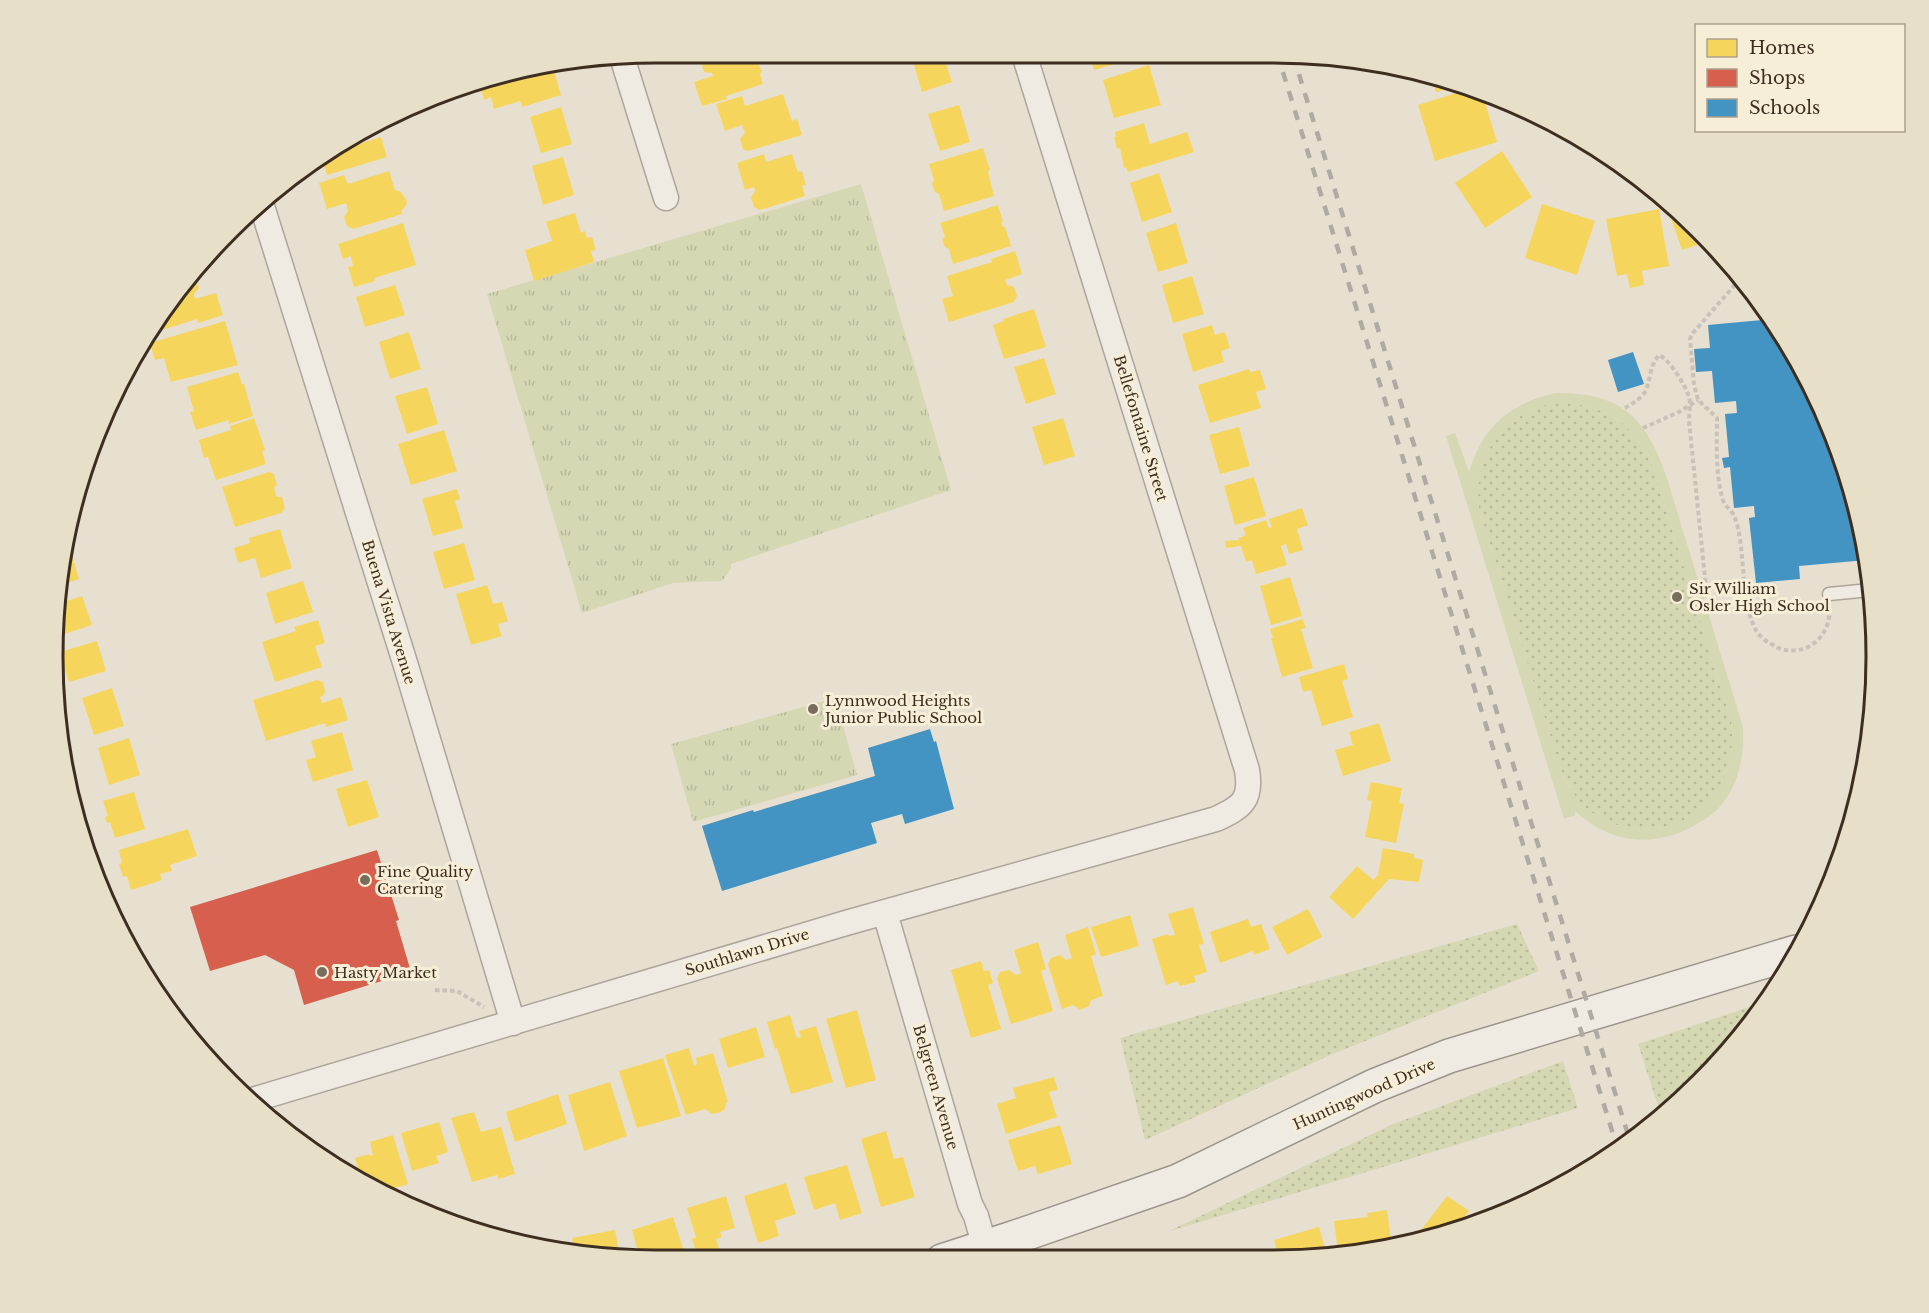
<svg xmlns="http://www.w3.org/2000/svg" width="1929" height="1313" viewBox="0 0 1929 1313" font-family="'Libre Baskerville',serif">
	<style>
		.grass { fill: url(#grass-dots) }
		.park { fill: url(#park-tufts) }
		.garden { fill: #d6d7b3; fill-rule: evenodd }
		.homes { fill: #f6d55c }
		.shops { fill: #d6604d }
		.schools { fill: #4393c3 }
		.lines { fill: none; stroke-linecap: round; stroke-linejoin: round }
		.lane-casing { stroke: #ada599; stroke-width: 15 }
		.street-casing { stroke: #ada599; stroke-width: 27 }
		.secondary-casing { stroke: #9c958a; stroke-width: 36 }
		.path { stroke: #c8c2b9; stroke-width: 4; stroke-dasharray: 4.5 3; stroke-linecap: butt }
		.lane { stroke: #efebe3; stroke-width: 12 }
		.street { stroke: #efebe3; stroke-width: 24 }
		.secondary { stroke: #efebe3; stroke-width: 33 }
		.rail { stroke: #afaaa2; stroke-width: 4.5; stroke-dasharray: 10 10; stroke-linecap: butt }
		.poi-dot { fill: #786c5e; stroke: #f7eed8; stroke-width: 2 }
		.labels { text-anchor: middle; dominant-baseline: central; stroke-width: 6; stroke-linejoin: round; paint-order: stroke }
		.street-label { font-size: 15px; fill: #3d2e20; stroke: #f7eed8 }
		.poi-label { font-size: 15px; fill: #3d2e20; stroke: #f7eed8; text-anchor: start }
		.rim { fill: none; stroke: #3d2e20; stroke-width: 3 }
	</style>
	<defs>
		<pattern id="grass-dots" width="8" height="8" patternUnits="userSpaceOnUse" patternTransform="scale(1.5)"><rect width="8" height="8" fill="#d6d7b3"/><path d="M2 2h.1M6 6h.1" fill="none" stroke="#b9b99a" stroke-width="1.8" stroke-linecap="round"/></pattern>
		<pattern id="park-tufts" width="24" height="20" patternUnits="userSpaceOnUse" patternTransform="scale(1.5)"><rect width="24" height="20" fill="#d6d7b3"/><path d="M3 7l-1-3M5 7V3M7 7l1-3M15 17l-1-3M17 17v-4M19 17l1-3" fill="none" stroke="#b9b99a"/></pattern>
	</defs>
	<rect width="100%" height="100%" fill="#e7e0d1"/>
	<path class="grass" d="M1569 403C1616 410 1634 426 1654 469L1731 721C1743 804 1663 860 1591 812 1579 803 1570 789 1563 776L1479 509C1478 496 1477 480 1481 467 1490 439 1516 412 1546 405 1553 403 1561 403 1569 403Z
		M1517 924 1539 971 1328 1056 1145 1140 1120 1038Z
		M1767 1001 1700 1083 1661 1115 1638 1044Z
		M1563 1061 1578 1108 1167 1232 1393 1124Z"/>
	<path class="park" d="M861 184 951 490 731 564V569L722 581 673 583 582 613 487 294Z
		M835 698 857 775 693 822 671 744Z"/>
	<path class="garden" d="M1555 393C1620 392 1645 416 1666 475L1743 727C1744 754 1740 782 1722 804 1715 813 1706 819 1697 824 1655 849 1610 844 1575 811V815L1564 819 1446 436 1455 433 1469 472C1483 426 1509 404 1555 393ZM1569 403C1616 410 1634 426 1654 469L1731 721C1743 804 1663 860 1591 812 1579 803 1570 789 1563 776L1479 509C1478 496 1477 480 1481 467 1490 439 1516 412 1546 405 1553 403 1561 403 1569 403Z"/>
	<path class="homes" d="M1089 54H1123L1125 61 1094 70Z
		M911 55H943L952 82 922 92Z
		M754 56 762 71 760 74 763 84 726 96 727 99 702 106 694 82 713 76 712 73 704 72 701 62 704 57Z
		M552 64 561 95 522 107 520 101 494 109 491 97 484 100 479 83 485 79Z
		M1149 65 1161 105 1114 118 1103 80Z
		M1432 78 1455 86 1436 92Z
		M1466 90 1483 96 1497 142 1435 161 1418 105Z
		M783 94 792 121 797 119 802 135 748 151 743 149 740 139 745 133 742 125 725 131 716 104 742 96 745 106Z
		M959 105 970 142 940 151 928 114Z
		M561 107 572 144 541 153 530 117Z
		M1144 123 1150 144 1187 132 1194 152 1128 172 1126 167 1124 168 1120 148 1117 149 1114 137H1116L1115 132Z
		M381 137 387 157 327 175 321 154 350 140 352 146Z
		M983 148 990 170 988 171 994 196 944 211 939 194 935 192 932 184 934 180 929 164Z
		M1502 151 1532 197 1485 228 1455 183Z
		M764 154 766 162 792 154 798 172 802 171 806 185 802 186 805 196 760 210 754 207 751 197 755 192 754 187 745 190 737 163Z
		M563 157 574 195 543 205 532 166Z
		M389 171 395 190 401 192 407 201 406 206 401 211 402 214 353 229 347 226 344 217 348 211 346 203 327 209 319 183 344 175 348 184Z
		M1159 173 1172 212 1142 222 1130 183Z
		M1664 198 1699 229 1709 241 1682 250Z
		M1542 204 1595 221 1577 275 1525 258Z
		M998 205 1003 222H1001L1003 227H1005L1011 246 953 264 949 249 945 247 942 240 945 237 940 223Z
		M1659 209 1669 266 1642 271 1644 285 1630 288 1627 274 1617 276 1606 219Z
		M575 213 581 233 585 231 587 238 592 237 596 250 591 251 594 262 534 281 525 250 552 241 546 222Z
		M403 223 416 265 374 278 375 281 354 287 348 267 353 266 351 256 343 259 338 244Z
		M1176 223 1188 263 1158 272 1146 233Z
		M1015 251 1022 274 1005 280 1007 285 1014 287 1017 296 1014 302 949 322 942 299 953 296 947 276 992 262 991 259Z
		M188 276 195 278 199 288 194 294 195 299 216 293 223 315 198 323 197 319 152 333 178 289Z
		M1192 276 1204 314 1173 323 1162 285Z
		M395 285 405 315 365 327 356 297Z
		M1034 309 1046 347 1004 359 993 325 1004 321 1003 319Z
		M225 321 238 365 171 382 164 358 155 360 150 343Z
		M1212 325 1215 335 1225 332 1230 348 1221 351 1224 362 1193 372 1182 334Z
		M409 332 421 369 390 379 379 342Z
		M1044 358 1056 394 1026 404 1014 367Z
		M1249 369 1250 372 1260 370 1266 389 1256 392 1261 408 1210 423 1198 385Z
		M238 372 242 384H244L253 416 229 424 228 420 196 430 190 412 194 411 187 387Z
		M427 387 438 424 407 434 395 396Z
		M254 418 265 450 262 451 266 464 216 480 208 457 204 458 199 440 231 430 230 426Z
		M1063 418 1075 456 1044 465 1032 427Z
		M1239 427 1250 466 1220 474 1209 435Z
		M444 430 457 471 411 485 398 444Z
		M269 472 274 474 277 485 274 488 277 497H282L285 508 281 513 235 527 222 487Z
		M1254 477 1266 516 1235 525 1224 486Z
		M457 489 460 499 455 501 463 528 433 536 422 499Z
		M1302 508 1308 525 1297 529 1303 550 1289 554 1286 544 1281 546 1287 565 1256 574 1252 560 1246 562 1241 546 1226 548 1225 541 1239 540V538L1246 535 1243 528 1266 520 1269 528 1272 527 1269 519Z
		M280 529 292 568 261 578 255 558 238 563 234 548 250 543 249 538Z
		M68 541 79 579 58 586 64 542Z
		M464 543 475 580 444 589 433 552Z
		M1290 577 1302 616 1271 625 1260 586Z
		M303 581 313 612 275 624 266 593Z
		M487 585 493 604 502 602 508 621 498 624 502 636 471 645 456 594Z
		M82 596 92 625 55 637V605Z
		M1303 619 1306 628 1301 629 1313 668 1282 677 1271 638H1273L1270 629Z
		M318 620 325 643 315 646 322 667 275 682 262 642 296 631 294 627Z
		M97 641 106 671 69 682 60 652Z
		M1344 664 1348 679 1342 681 1353 717 1322 726 1311 690 1303 692 1299 677Z
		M317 680 323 682 325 691 323 696 320 697 322 703 341 697 348 720 326 727 325 723 266 741 253 700Z
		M112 688 124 726 94 735 82 698Z
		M1379 723 1391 761 1343 776 1335 750 1353 745 1349 732Z
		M342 732 353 770 313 782 306 760 316 757 311 741Z
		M129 738 140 775 109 785 98 748Z
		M367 780 379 817 348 827 336 789Z
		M1371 782 1402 788 1399 803 1404 804 1396 843 1365 837 1372 801 1367 800Z
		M134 792 145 829 115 838 110 822 107 823 105 817 108 816 103 801Z
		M188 829 197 856 170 865 172 871 160 874 162 880 131 890 127 876 123 877 119 864 122 863 119 850Z
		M1383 848 1414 854V858L1423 860 1419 882 1389 879 1353 919 1329 897 1357 866 1373 880 1378 875Z
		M1193 907 1204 944 1199 945 1207 972 1194 976 1196 982 1180 986 1178 981 1166 985 1152 939 1168 934 1169 936 1175 935 1168 914Z
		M1308 909 1322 937 1287 955 1272 927Z
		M1130 915 1139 946 1101 957 1091 927Z
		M1248 919 1251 927 1261 924 1270 949 1254 955 1253 951 1220 963 1210 932Z
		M1088 927 1096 954 1091 956 1103 996 1091 1000 1089 1006 1080 1010 1073 1005 1062 1009 1048 964 1051 958 1060 955 1066 960 1072 958 1065 935Z
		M1038 942 1046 969 1041 971 1053 1011 1011 1024 997 978 1000 972 1009 970 1016 975 1021 973 1014 950Z
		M981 961 984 971 989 970 993 983 988 985 1001 1029 971 1038 951 970Z
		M857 1010 876 1080 846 1088 826 1019Z
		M790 1015 797 1038 801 1037 799 1031 816 1026 833 1082 791 1094 777 1048 775 1049 767 1022Z
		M756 1027 765 1057 728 1068 719 1039Z
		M689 1048 694 1066 697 1064 696 1058 713 1053 728 1102 726 1103 725 1109 721 1112 712 1114 705 1109 686 1115 665 1055Z
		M663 1058 681 1116 637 1128 619 1071Z
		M1054 1077 1058 1090 1049 1092 1057 1117 1006 1134 997 1104 1016 1098 1013 1088Z
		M610 1082 627 1136 584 1151 568 1095Z
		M558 1094 567 1124 515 1142 506 1112Z
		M474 1112 481 1132 501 1127 515 1174 498 1179 497 1175 472 1182 451 1118Z
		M439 1122 448 1152 436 1156 439 1163 412 1171 401 1133Z
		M1060 1125 1072 1164 1038 1174 1035 1166 1018 1171 1008 1140Z
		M886 1131 894 1159 903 1157 915 1197 881 1207 861 1139Z
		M393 1135 408 1184 394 1188 392 1191 384 1194 361 1181 355 1158 369 1154 370 1156 373 1155 370 1142Z
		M847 1165 862 1213 840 1220 835 1203 814 1210 804 1177Z
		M786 1183 796 1214 775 1221 779 1236 758 1243 744 1196Z
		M726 1196 735 1228 720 1232 722 1237 716 1239 721 1255 699 1261 692 1239 696 1237 687 1208Z
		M1447 1196 1469 1211 1464 1218 1472 1224 1412 1242Z
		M1387 1210 1392 1248 1357 1252 1356 1249 1338 1252 1334 1221 1368 1217 1367 1213Z
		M673 1217 687 1261H663L662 1255 646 1259H640L632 1230Z
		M1319 1227 1327 1255 1280 1260 1274 1240Z
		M615 1230 620 1257 575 1252 572 1238Z"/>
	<path class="shops" d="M377 850 399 920 396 921 411 972 304 1005 294 970 265 955 210 971 190 907Z"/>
	<path class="schools" d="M1773 319 1830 425 1865 538 1867 560 1799 566 1800 579 1756 583 1749 518 1755 517 1754 506 1734 508 1730 467 1724 468 1722 458 1729 457 1725 414 1737 413 1736 401 1715 403 1712 371 1696 372 1694 349 1710 348 1708 325Z
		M1633 352 1644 384 1618 392 1608 360Z
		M930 729 934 742 936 741 954 809 905 824 902 814 871 823 877 843 722 891 702 826 753 810 754 812 875 776 868 748Z"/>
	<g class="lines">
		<g class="lane-casing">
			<path id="lane" d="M1829 594 1870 590"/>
		</g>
		<g class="street-casing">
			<path id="street" d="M622 57 666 198
				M261 203 406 666 513 1023
				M885 913 970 1204 976 1216 989 1261
				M249 1101 846 923 1216 819C1242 807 1252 800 1247 770L1024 54"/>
		</g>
		<g class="secondary-casing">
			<path id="secondary" d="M942 1261 1010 1239 1178 1181 1374 1086 1449 1056 1796 952"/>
		</g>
		<path class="path" d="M1740 279 1692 334 1690 339 1694 385 1698 400 1717 418C1717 444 1715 474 1723 500 1725 507 1733 511 1735 518 1746 549 1740 597 1754 626 1757 635 1765 641 1773 645 1783 652 1797 652 1808 647 1823 639 1829 626 1830 610
			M1766 310 1768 313
			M1625 408C1631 404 1641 399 1645 392 1651 380 1649 366 1659 355 1669 359 1686 386 1689 397 1691 404 1689 414 1689 421L1708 607
			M1643 428 1679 412 1698 400
			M435 990 457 991 484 1007"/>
		<use href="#lane" class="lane"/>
		<use href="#street" class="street"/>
		<use href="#secondary" class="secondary"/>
		<path class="rail" d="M1277 53 1618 1150
			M1293 55 1630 1141"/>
	</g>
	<g class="poi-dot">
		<circle cx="1677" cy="597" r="6"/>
		<circle cx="813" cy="709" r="6"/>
		<circle cx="365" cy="880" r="6"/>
		<circle cx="322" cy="972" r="6"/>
	</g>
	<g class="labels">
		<g class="street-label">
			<text transform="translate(1141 428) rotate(73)">Bellefontaine Street</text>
			<text transform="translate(389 612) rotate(73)">Buena Vista Avenue</text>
			<text transform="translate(747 952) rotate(-17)">Southlawn Drive</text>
			<text transform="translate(936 1087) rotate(74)">Belgreen Avenue</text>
			<text transform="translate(1364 1094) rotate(-24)">Huntingwood Drive</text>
		</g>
		<g class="poi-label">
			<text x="1689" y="588">Sir William<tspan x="1689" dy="17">Osler High School</tspan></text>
			<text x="825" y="700">Lynnwood Heights<tspan x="825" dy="17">Junior Public School</tspan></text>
			<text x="377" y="871">Fine Quality<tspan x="377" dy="17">Catering</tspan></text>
			<text x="334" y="972">Hasty Market</text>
		</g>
	</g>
	<path d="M0 0H1929V1313H0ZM656 63H1273A593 593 0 0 1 1866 656V657A593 593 0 0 1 1273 1250H656A593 593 0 0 1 63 657V656A593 593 0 0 1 656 63Z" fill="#e8dfc9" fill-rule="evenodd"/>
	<path class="rim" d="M656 63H1273A593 593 0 0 1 1866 656V657A593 593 0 0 1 1273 1250H656A593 593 0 0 1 63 657V656A593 593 0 0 1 656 63Z"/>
	<rect x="1695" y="24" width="210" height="108" fill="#f7eed8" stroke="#ada18e" stroke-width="1.5"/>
	<rect x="1707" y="39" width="30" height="18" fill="#f6d55c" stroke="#ada18e" stroke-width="1.5"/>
	<text x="1749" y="54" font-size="18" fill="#3d2e20">Homes</text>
	<rect x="1707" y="69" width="30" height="18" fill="#d6604d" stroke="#ada18e" stroke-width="1.5"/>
	<text x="1749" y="84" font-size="18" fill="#3d2e20">Shops</text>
	<rect x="1707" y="99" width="30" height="18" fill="#4393c3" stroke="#ada18e" stroke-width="1.5"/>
	<text x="1749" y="114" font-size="18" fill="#3d2e20">Schools</text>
</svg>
